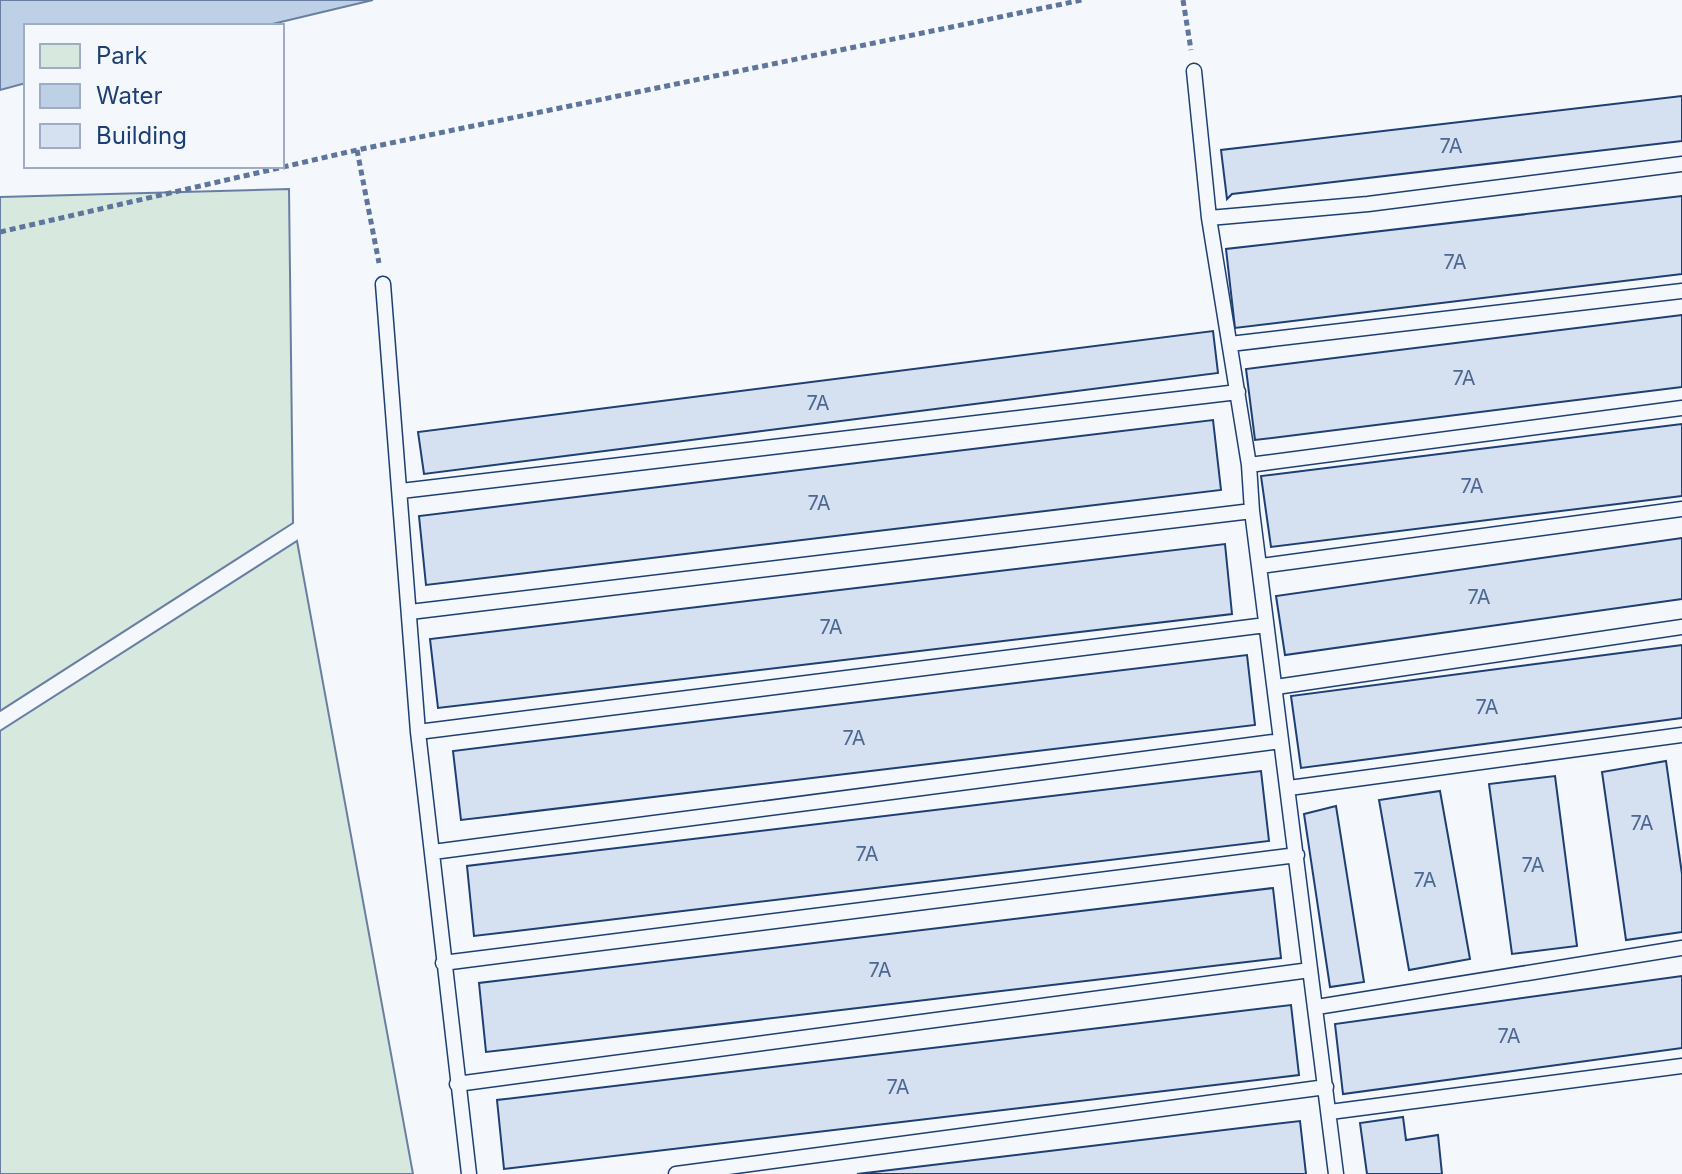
<svg xmlns="http://www.w3.org/2000/svg" width="1682" height="1174" viewBox="0 0 1682 1174" font-family="Inter,sans-serif">
	<style>
		.green { fill: #d7e8df; stroke: #687fa3; stroke-width: 2 }
		.water { fill: #bed0e5; stroke: #687fa3; stroke-width: 2 }
		.building { fill: #d5e0f0; stroke: #1d3f73; stroke-width: 2 }
		.lines { fill: none; stroke-linecap: round; stroke-linejoin: round }
		.service-casing { stroke: #1d3f73; stroke-width: 17 }
		.path { stroke: #5e769c; stroke-width: 5; stroke-dasharray: 6 4; stroke-linecap: butt }
		.service { stroke: #f4f7fb; stroke-width: 14 }
		.labels { text-anchor: middle; dominant-baseline: central; stroke-width: 6; stroke-linejoin: round; paint-order: stroke }
		.number-label { font-size: 20px; fill: #4b6792 }
	</style>
	<rect width="100%" height="100%" fill="#f4f7fb"/>
	<path class="green" d="M289 189 293 523 0 711V197Z
		M297 541 413 1174H0V731Z"/>
	<path class="water" d="M0 0H373L264 26H26V83L0 90Z"/>
	<path class="building" d="M1682 96V141L1232 194 1227 199 1221 150Z
		M1682 196V274L1235 328 1226 249Z
		M1682 315V387L1255 440 1246 369Z
		M1213 331 1218 373 424 474 418 432Z
		M1213 420 1221 490 426 585 419 516Z
		M1682 424V496L1271 547 1261 476Z
		M1682 538V599L1285 655 1276 596Z
		M1225 544 1232 614 438 708 430 639Z
		M1682 645V718L1301 768 1291 696Z
		M1247 655 1255 725 461 820 453 751Z
		M1666 761 1682 874V932L1626 940 1602 772Z
		M1261 771 1269 841 474 936 467 866Z
		M1555 776 1577 946 1512 954 1489 784Z
		M1440 791 1470 959 1409 970 1379 800Z
		M1336 806 1364 982 1330 987 1304 814Z
		M1273 888 1281 958 486 1052 479 983Z
		M1682 976V1048L1343 1094 1335 1024Z
		M1291 1005 1299 1075 504 1169 497 1100Z
		M1403 1117 1406 1140 1438 1135 1442 1174H1367L1360 1123Z
		M1300 1121 1306 1174H857Z"/>
	<g class="lines">
		<g class="service-casing">
			<path id="service" d="M1194 71 1209 218 1249 465 1252 511 1336 1174
				M1209 218 1368 204 1682 164
				M383 284 418 732 469 1174
				M1230 344 1682 291
				M1249 465 1682 408
				M401 491 1238 392
				M1261 566 1682 509
				M410 612 1252 511
				M1276 687 1682 627
				M418 732 1266 625
				M1289 788 1682 735
				M433 852 1281 741
				M443 963 1297 855
				M1317 1007 1682 948
				M457 1084 1310 970
				M1330 1112 1682 1066
				M676 1174 1326 1087"/>
		</g>
		<path class="path" d="M1183 0 1191 50
			M357 150 379 263
			M0 232 357 150 1082 0"/>
		<use href="#service" class="service"/>
	</g>
	<g class="labels">
		<g class="number-label">
			<text x="1451" y="146">7А</text>
			<text x="1455" y="262">7А</text>
			<text x="1464" y="378">7А</text>
			<text x="818" y="403">7А</text>
			<text x="1472" y="486">7А</text>
			<text x="819" y="503">7А</text>
			<text x="1479" y="597">7А</text>
			<text x="831" y="627">7А</text>
			<text x="1487" y="707">7А</text>
			<text x="854" y="738">7А</text>
			<text x="1642" y="823">7А</text>
			<text x="867" y="854">7А</text>
			<text x="1533" y="865">7А</text>
			<text x="1425" y="880">7А</text>
			<text x="880" y="970">7А</text>
			<text x="1509" y="1036">7А</text>
			<text x="898" y="1087">7А</text>
		</g>
	</g>
	<rect x="24" y="24" width="260" height="144" fill="#f4f7fb" stroke="#9eadc5" stroke-width="2"/>
	<rect x="40" y="44" width="40" height="24" fill="#d7e8df" stroke="#9eadc5" stroke-width="2"/>
	<text x="96" y="64" font-size="24" fill="#1d3f73">Park</text>
	<rect x="40" y="84" width="40" height="24" fill="#bed0e5" stroke="#9eadc5" stroke-width="2"/>
	<text x="96" y="104" font-size="24" fill="#1d3f73">Water</text>
	<rect x="40" y="124" width="40" height="24" fill="#d5e0f0" stroke="#9eadc5" stroke-width="2"/>
	<text x="96" y="144" font-size="24" fill="#1d3f73">Building</text>
</svg>
